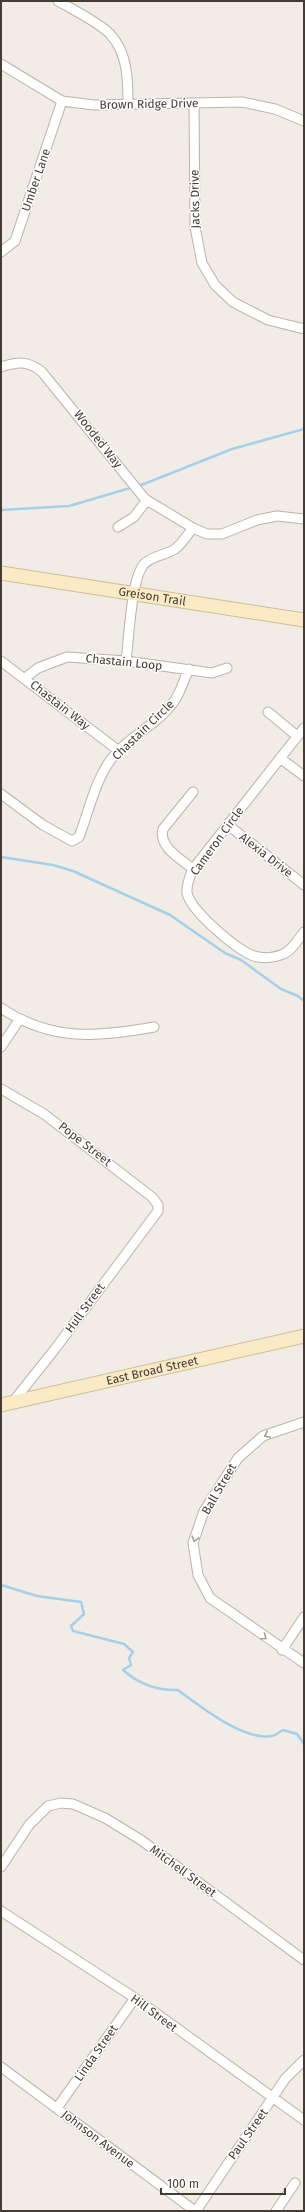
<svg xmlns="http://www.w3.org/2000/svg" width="305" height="2212" viewBox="0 0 305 2212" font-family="'Fira Sans',sans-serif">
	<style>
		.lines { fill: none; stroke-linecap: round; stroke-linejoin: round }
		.stream { stroke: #a5d0e9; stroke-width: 2.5 }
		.street-casing { stroke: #bbb3a8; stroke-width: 11 }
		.secondary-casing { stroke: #cdbd97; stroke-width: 15 }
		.street { stroke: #fff; stroke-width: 9 }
		.secondary { stroke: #faebc6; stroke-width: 13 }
		.oneway { stroke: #a09e9a }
		.labels { text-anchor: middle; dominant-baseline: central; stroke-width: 3; stroke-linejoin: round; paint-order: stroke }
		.street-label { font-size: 12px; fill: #423c35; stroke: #fff }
	</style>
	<rect width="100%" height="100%" fill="#f1ece5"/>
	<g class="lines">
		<path class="stream" d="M1 510 69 506 144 484 232 449 304 429
			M1 857 53 865 73 871 170 915 225 953 241 960 281 989 298 996 304 1001
			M1 1585 37 1596 81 1602 84 1614 71 1626 73 1631 124 1644 133 1652 129 1658 131 1665 123 1670C138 1683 157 1691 178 1690 200 1706 243 1741 272 1736 275 1736 279 1732 283 1730L297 1734 304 1744"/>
		<g class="street-casing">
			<path id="street" d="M58 1C72 9 100 23 110 34 128 53 128 81 128 104
				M1 64 62 101 94 105 242 102 275 109 304 121
				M194 103 195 227 202 263 215 285 233 302 268 320 304 329
				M1 252 15 241 62 101
				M1 367C17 362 28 360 42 372L145 499 193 528C187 535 182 544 175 549 166 555 152 556 144 564 131 579 129 639 126 661
				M118 527 134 517 147 500
				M193 528 207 534H222L257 520 277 516 304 519
				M1 661 119 751
				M25 678 38 668 67 657 126 661 212 673 227 668
				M268 712 297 736
				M304 728 193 869C190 876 186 885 187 893 191 911 230 943 247 953 257 959 272 959 283 954 292 951 298 939 304 932
				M280 758 304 776
				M193 792 163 829C158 847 181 859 193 869
				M1 794 43 825 72 841 79 837C89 811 95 780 112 758 130 735 159 724 175 700 181 691 184 679 189 669
				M228 825 304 885
				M1 1008C52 1042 97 1037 154 1027
				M1 1047 19 1020
				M1 1089 44 1114 152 1197 158 1205V1211L55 1349 12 1403
				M304 1422 263 1436 238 1458 204 1511 193 1543 198 1575 210 1598 304 1663
				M282 1650 304 1617
				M1 1867 29 1825 48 1806 61 1803 73 1804 105 1818 141 1840 304 1960
				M1 1911 135 1998 304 2120
				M1 2067 195 2211
				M57 2108 135 1998
				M196 2211 285 2079 304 2060
				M276 2211 295 2183"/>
		</g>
		<g class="secondary-casing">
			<g id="secondary">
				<path id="s1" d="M1 573 304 620"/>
				<path id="s2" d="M1 1405 304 1336"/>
			</g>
		</g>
		<use href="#street" class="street"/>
		<use href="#secondary" class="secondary"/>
	</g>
	<defs><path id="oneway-chevron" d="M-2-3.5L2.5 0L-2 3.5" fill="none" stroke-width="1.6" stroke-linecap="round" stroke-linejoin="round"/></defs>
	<g class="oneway">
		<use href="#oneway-chevron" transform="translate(267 1435) rotate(155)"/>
		<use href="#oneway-chevron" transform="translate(195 1539) rotate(105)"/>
		<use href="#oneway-chevron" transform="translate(264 1637) rotate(35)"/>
	</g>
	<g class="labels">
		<g class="street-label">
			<text transform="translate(149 104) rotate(-1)">Brown Ridge Drive</text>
			<text transform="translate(36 180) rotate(-71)">Umber Lane</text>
			<text transform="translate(195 199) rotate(-91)">Jacks Drive</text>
			<text transform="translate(98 439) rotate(52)">Wooded Way</text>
			<text stroke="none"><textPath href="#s1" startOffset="153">Greison Trail</textPath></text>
			<text transform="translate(124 662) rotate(6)">Chastain Loop</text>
			<text transform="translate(60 705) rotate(38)">Chastain Way</text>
			<text transform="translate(143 730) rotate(-44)">Chastain Circle</text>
			<text transform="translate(217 841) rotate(-54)">Cameron Circle</text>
			<text transform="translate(266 855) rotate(38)">Alexia Drive</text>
			<text transform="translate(85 1144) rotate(38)">Pope Street</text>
			<text transform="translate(85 1308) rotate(-54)">Hull Street</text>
			<text stroke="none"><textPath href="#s2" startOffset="155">East Broad Street</textPath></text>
			<text transform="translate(219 1489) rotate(-60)">Ball Street</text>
			<text transform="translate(183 1871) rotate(36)">Mitchell Street</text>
			<text transform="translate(154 2013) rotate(36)">Hill Street</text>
			<text transform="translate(96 2053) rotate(-55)">Linda Street</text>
			<text transform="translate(248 2134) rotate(-55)">Paul Street</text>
			<text transform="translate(98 2139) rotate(37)">Johnson Avenue</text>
		</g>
	</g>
	<rect width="305" height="2212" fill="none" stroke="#423c35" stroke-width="4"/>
	<path d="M161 2188v6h124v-6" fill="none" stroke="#423c35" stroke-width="2"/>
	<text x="167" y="2188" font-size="12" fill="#423c35" stroke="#ffffff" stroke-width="3" paint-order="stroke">100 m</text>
</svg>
